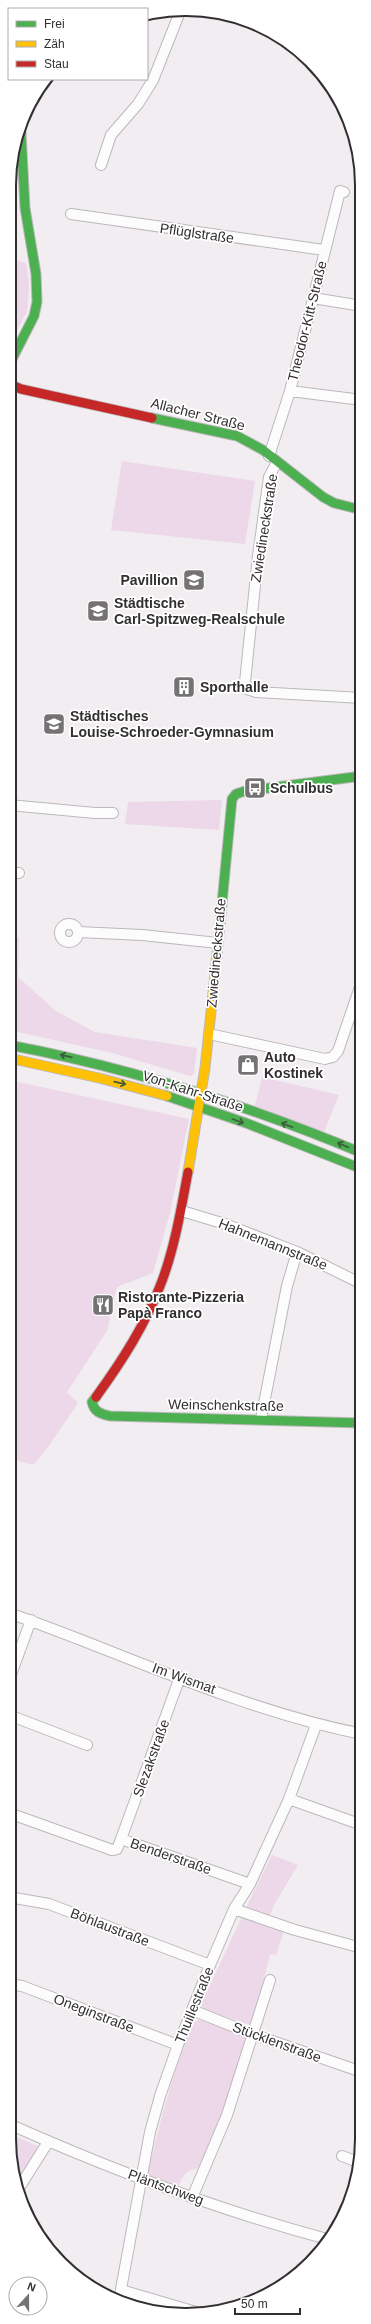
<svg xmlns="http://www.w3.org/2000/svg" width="371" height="2324" viewBox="0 0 371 2324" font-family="Arial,sans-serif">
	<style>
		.green { fill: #ecd8e8 }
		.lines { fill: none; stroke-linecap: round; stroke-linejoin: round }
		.street-casing { stroke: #bbb8bb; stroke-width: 12 }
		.fast-casing { stroke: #bbb8bb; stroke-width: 11 }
		.slow-casing { stroke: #bbb8bb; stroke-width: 11 }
		.jam-casing { stroke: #bbb8bb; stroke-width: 11 }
		.street { stroke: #fdfcfd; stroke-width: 10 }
		.fast { stroke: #4caf50; stroke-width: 9 }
		.slow { stroke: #ffc107; stroke-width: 9 }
		.jam { stroke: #c62828; stroke-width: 9 }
		.oneway { stroke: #3b5c3c }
		.labels { text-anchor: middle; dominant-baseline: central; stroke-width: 3.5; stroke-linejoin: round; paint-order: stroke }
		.street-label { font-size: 14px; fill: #322f31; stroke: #fff }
		.poi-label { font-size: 14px; font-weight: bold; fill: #322f31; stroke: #fff; text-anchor: start }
		.rim { fill: none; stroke: #322f31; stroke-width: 2 }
	</style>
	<rect width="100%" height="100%" fill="#f2edf1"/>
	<path class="green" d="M9 258 26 263 29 285 27 312 9 344Z
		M122 461 255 481 245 544 111 530Z
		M222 800 219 830 125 824 128 802Z
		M19 937 18 977 56 1011 95 1032 197 1048 194 1074 190 1076 112 1053 9 1030V938Z
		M262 1077 339 1095 324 1132 255 1106Z
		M9 1080 189 1119 170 1213 153 1273 117 1287 107 1331 67 1392 78 1403 46 1450 33 1465 9 1458Z
		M272 1855 298 1865 274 1905 269 1917 246 1910V1908Z
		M242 1917 284 1931 276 1955 270 1954 254 2021 250 2025 203 2009 201 2004Z
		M199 2020 245 2036 246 2040 223 2117 200 2168C187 2169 183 2175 178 2187L150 2176 148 2173C160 2121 173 2071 194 2022Z
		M10 2134 42 2148 18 2183 9 2139Z"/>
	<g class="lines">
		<g class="street-casing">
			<path id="street" d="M101 165 111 135 138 104 153 80 180 12
				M71 214 324 250
				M313 298 362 306
				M290 391 362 400
				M269 456 290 391 340 191 344 192
				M277 462 269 477 258 556 245 682 247 689 256 692 362 698
				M9 805 95 813H113
				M9 873H19
				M60 933a9 9 0 1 1 18 0a9 9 0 1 1-18 0Z
				M78 932 142 935 218 943
				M209 1034 325 1059 333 1057 338 1051 361 984 362 970
				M182 1211 225 1224 297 1252 362 1284
				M261 1419 287 1286 297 1252
				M9 1613C125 1654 241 1710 362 1734
				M9 1680 31 1620
				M9 1715 87 1745
				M289 1799 362 1825
				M9 1813 112 1850 117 1849 121 1839 250 1884
				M121 1839 180 1677
				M9 1897 49 1904 210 1965
				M234 1909 295 1930 362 1948
				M9 1984 22 1986 178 2045
				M192 2010 252 2034 362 2072
				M9 2124C112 2170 218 2210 327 2239
				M342 2156 358 2162
				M19 2188 48 2142
				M192 2198 227 2115 270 1980
				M121 2290 196 2312
				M119 2300 150 2132 160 2096 178 2045 210 1965 234 1909 250 1884 289 1799 316 1725"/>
		</g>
		<g class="fast-casing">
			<path id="fast" d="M9 365 34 316 37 302 36 274 25 208 21 132
				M152 418 237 436 263 450 323 497 334 503 362 510
				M217 955 232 799 236 794 245 791 362 776
				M9 1045C131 1068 247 1105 362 1153
				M167 1096 246 1123 362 1169
				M96 1397 92 1402C94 1412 101 1414 110 1416L362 1423"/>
		</g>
		<g class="slow-casing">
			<path id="slow" d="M9 1058 99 1078 167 1096
				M188 1172 205 1068 217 955"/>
		</g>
		<g class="jam-casing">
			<path id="jam" d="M9 384 21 389 152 418
				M96 1397C122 1361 146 1324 162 1281 175 1246 181 1209 188 1172"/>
		</g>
		<use href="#street" class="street"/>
		<use href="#fast" class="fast"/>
		<use href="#slow" class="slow"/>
		<use href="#jam" class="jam"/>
	</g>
	<defs><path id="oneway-shaft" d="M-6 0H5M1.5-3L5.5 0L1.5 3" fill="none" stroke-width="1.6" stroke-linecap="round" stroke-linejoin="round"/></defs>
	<g class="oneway">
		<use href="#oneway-shaft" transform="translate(66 1056) rotate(-167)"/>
		<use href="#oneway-shaft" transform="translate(120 1083) rotate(13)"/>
		<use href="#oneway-shaft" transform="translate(238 1121) rotate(20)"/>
		<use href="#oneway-shaft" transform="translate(287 1125) rotate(-159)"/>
		<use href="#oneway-shaft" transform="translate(343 1145) rotate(-156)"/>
	</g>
	<defs>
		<g id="school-square" transform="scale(1.15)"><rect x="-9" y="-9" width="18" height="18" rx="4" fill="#757274" stroke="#fff"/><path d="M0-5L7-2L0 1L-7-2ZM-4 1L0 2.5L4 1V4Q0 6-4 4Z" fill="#fff"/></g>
		<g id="building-square" transform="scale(1.15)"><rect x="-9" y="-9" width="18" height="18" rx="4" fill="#757274" stroke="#fff"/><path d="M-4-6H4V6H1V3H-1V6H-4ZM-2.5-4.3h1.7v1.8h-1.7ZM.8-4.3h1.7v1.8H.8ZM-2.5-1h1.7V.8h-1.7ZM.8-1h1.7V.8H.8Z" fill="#fff"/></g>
		<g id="bus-square" transform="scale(1.15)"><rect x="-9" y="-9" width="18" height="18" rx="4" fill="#757274" stroke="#fff"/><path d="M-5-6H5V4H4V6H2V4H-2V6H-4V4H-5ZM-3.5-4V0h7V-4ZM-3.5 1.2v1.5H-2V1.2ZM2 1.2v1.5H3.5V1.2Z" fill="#fff"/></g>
		<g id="shop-square" transform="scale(1.15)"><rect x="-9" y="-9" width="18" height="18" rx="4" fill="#757274" stroke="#fff"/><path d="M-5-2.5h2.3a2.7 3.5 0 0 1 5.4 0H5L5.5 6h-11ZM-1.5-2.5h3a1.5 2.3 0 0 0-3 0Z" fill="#fff"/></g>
		<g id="restaurant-square" transform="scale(1.15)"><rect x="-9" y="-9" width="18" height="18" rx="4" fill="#757274" stroke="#fff"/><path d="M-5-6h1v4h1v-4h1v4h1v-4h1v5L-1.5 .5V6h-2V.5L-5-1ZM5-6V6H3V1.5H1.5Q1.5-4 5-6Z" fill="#fff"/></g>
	</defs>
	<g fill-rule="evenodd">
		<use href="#school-square" x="194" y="580"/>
		<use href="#school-square" x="98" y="611"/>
		<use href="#building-square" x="184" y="687"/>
		<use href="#school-square" x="54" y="724"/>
		<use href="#bus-square" x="255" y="788"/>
		<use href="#shop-square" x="248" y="1065"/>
		<use href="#restaurant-square" x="103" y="1305"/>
	</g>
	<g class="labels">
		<g class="street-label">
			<text transform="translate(197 233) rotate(8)">Pflüglstraße</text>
			<text transform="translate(307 321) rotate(-76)">Theodor-Kitt-Straße</text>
			<text transform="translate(198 414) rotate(14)">Allacher Straße</text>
			<text transform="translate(264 528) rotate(-81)">Zwiedineckstraße</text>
			<text transform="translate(216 953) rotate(-85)">Zwiedineckstraße</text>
			<text transform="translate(193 1091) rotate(18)">Von-Kahr-Straße</text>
			<text transform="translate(273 1244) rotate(22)">Hahnemannstraße</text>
			<text transform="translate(226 1405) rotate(1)">Weinschenkstraße</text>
			<text transform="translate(184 1678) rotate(20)">Im Wismat</text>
			<text transform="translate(151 1758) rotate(-70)">Slezakstraße</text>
			<text transform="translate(171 1856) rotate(19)">Benderstraße</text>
			<text transform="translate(110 1927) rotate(21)">Böhlaustraße</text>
			<text transform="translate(194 2005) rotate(-68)">Thuillestraße</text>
			<text transform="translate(94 2013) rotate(21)">Oneginstraße</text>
			<text transform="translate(277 2042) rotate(20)">Stücklenstraße</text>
			<text transform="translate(166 2187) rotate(20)">Pläntschweg</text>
		</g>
		<g class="poi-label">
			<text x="178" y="580" text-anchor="end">Pavillion</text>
			<text x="114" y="603">Städtische<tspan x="114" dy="16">Carl-Spitzweg-Realschule</tspan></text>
			<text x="200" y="687">Sporthalle</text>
			<text x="70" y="716">Städtisches<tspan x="70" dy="16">Louise-Schroeder-Gymnasium</tspan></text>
			<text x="270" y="788">Schulbus</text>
			<text x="264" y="1057">Auto<tspan x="264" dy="16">Kostinek</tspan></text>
			<text x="118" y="1297">Ristorante-Pizzeria<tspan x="118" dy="16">Papà Franco</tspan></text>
		</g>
	</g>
	<path d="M0 0H371V2324H0ZM185 16H186A169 169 0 0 1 355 185V2139A169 169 0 0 1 186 2308H185A169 169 0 0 1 16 2139V185A169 169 0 0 1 185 16Z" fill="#fff" fill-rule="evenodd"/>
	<path class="rim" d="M185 16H186A169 169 0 0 1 355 185V2139A169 169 0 0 1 186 2308H185A169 169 0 0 1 16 2139V185A169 169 0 0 1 185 16Z"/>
	<rect x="8" y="8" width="140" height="72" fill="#ffffff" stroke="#adacad"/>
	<rect x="16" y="21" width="20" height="6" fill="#4caf50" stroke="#adacad"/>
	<text x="44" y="28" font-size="12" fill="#322f31">Frei</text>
	<rect x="16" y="41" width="20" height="6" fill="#ffc107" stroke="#adacad"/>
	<text x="44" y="48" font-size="12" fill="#322f31">Zäh</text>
	<rect x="16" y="61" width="20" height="6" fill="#c62828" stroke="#adacad"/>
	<text x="44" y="68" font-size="12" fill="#322f31">Stau</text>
	<g transform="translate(28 2296) rotate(21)"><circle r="19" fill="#ffffff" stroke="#adacad"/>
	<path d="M0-3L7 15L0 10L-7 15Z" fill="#757274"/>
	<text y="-6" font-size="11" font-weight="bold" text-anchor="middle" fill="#322f31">N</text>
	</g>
	<path d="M235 2308v6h65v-6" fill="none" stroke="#322f31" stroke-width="2"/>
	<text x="241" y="2308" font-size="12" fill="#322f31" stroke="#ffffff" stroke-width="3" paint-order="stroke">50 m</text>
</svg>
